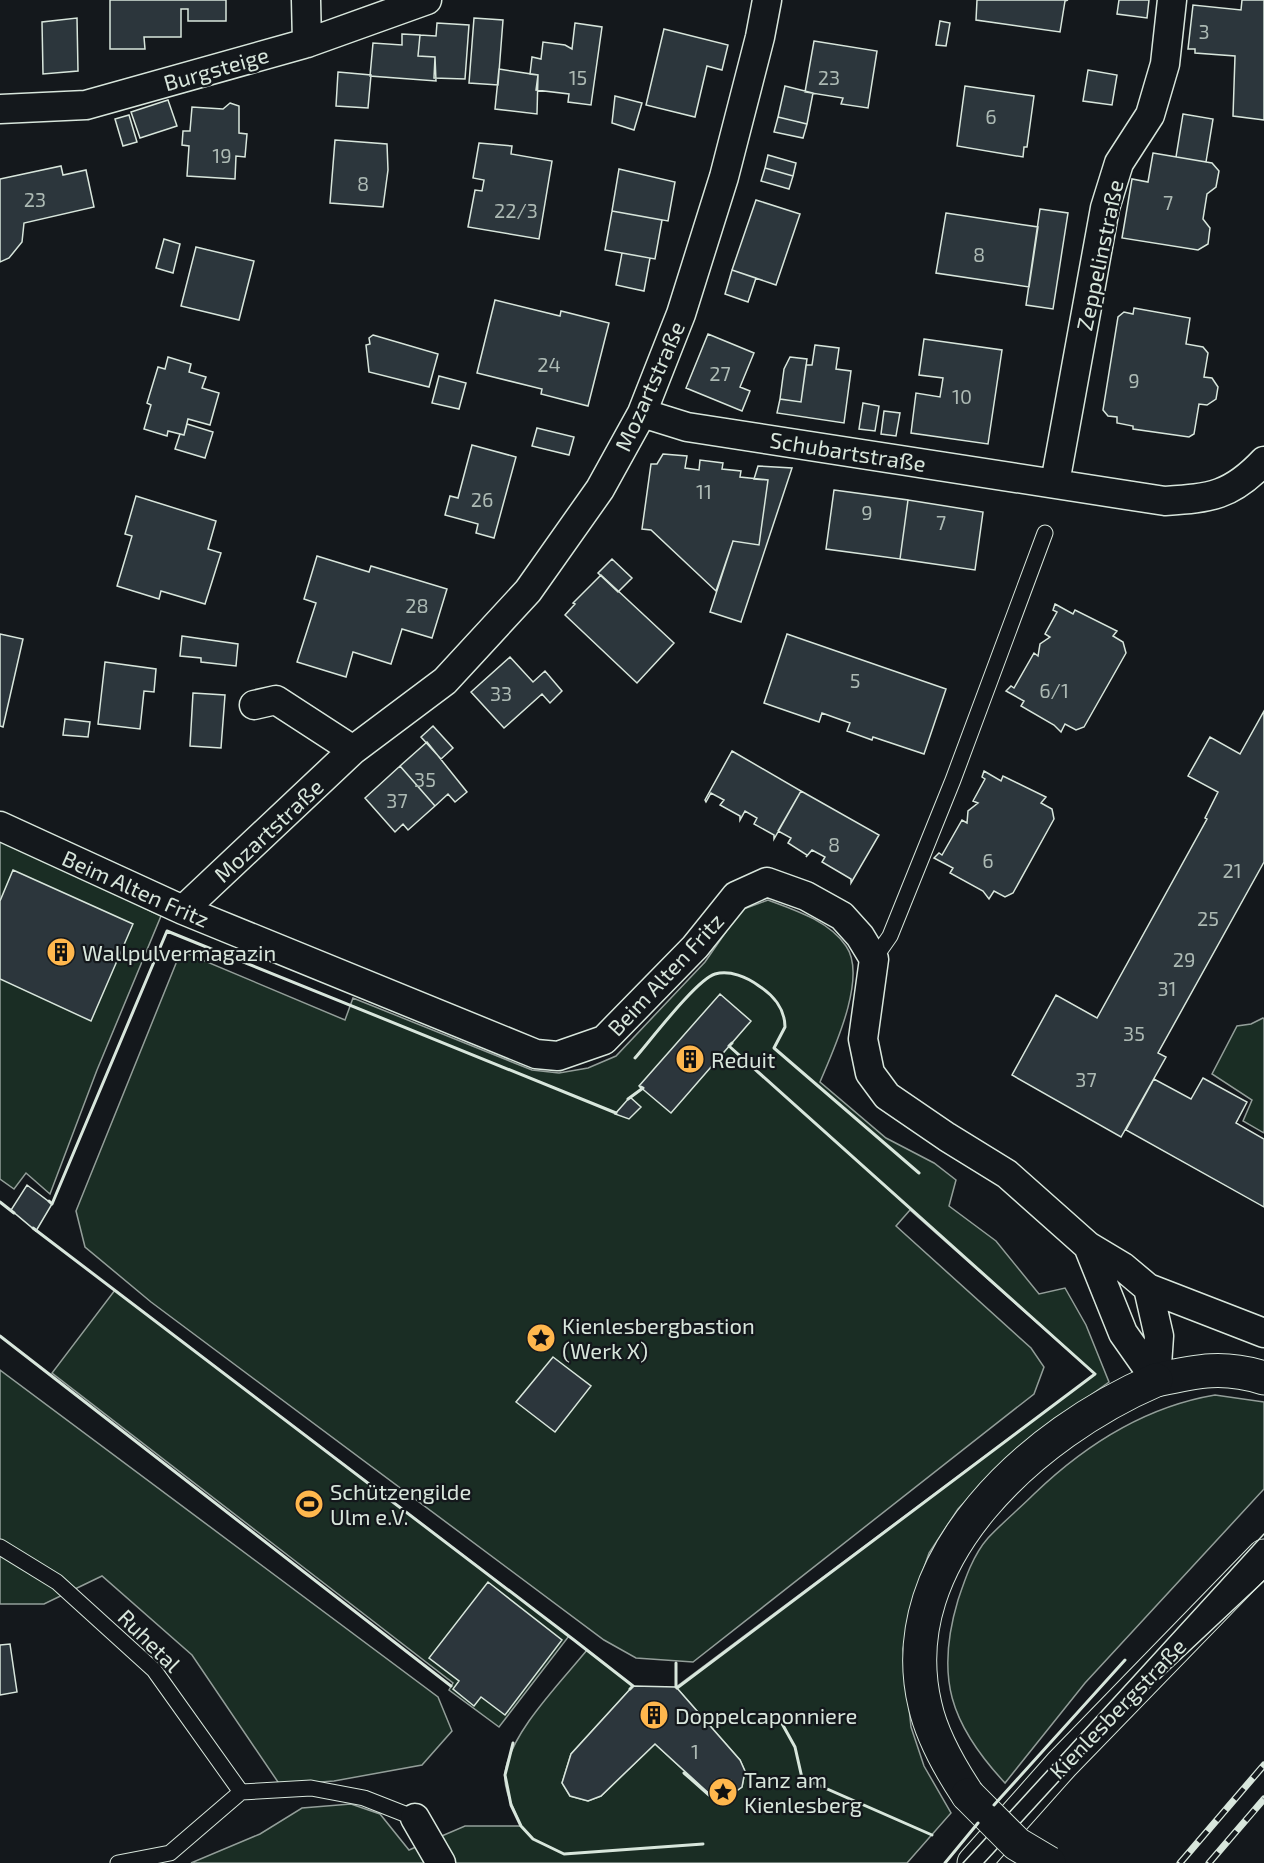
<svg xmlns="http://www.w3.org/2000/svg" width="1264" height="1863" viewBox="0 0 1264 1863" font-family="'Exo 2',sans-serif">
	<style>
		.green { fill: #1a2d24; stroke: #939e99; stroke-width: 1.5 }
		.building { fill: #2c363c; stroke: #d8e6dc; stroke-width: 1.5 }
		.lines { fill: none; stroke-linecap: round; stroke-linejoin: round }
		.service-casing { stroke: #d8e6dc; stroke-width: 17 }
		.minor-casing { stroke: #d8e6dc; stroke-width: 31 }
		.tertiary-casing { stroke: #d8e6dc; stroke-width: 35 }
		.trunk-casing { stroke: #d8e6dc; stroke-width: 35 }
		.service { stroke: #14181c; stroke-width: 15 }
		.minor { stroke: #14181c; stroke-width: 28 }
		.tertiary { stroke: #14181c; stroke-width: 33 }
		.trunk { stroke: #14181c; stroke-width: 33 }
		.tram { stroke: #d8e6dc; stroke-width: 1.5 }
		.rail-casing { stroke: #d8e6dc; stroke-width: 7 }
		.rail { stroke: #14181c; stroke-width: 4.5; stroke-dasharray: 14; stroke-linecap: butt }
		.trunk-bridge-casing { stroke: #d8e6dc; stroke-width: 35; stroke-linecap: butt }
		.trunk-bridge { stroke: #14181c; stroke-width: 33 }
		.wall { stroke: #d8e6dc; stroke-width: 3 }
		.labels { text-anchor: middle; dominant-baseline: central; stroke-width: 4.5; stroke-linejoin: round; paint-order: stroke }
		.number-label { font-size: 20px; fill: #adbab4 }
		.street-label { font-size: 22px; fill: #d8e6dc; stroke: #14181c }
		.poi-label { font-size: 22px; fill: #d8e6dc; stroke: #14181c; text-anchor: start }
	</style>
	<rect width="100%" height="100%" fill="#14181c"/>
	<path class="green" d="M0 838 161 916 97 1070 50 1194 26 1173 14 1189 0 1179Z
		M768 900C795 910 829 921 846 946 868 977 833 1051 820 1082L886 1138 934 1163 956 1180 949 1206 996 1241 1039 1294 1065 1288 1086 1325 1109 1382 1035 1435 991 1474 958 1509 929 1553 912 1603 903 1649 911 1727 924 1766 951 1813 907 1863H191L260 1834 302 1808 351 1804 380 1814 409 1850 465 1826H521C515 1810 503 1791 505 1773 510 1733 561 1682 587 1650L633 1686 571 1754 562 1783 570 1796 588 1801 601 1796 655 1744 715 1799 729 1796 742 1787 745 1771 740 1760 676 1687 1095 1374 910 1210 896 1226 1031 1348 1044 1367 1034 1394 693 1662 636 1658 604 1640 151 1302 85 1247 76 1211 181 951 345 1020 353 998 532 1070 559 1073 588 1068 616 1056 705 962 741 910Z
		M1263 1018 1264 1019V1133L1243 1121 1252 1100 1212 1074 1237 1026 1251 1024Z
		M115 1290 569 1636 499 1727 449 1690 453 1683 52 1373Z
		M0 1370 438 1697 452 1731 422 1765 334 1781 280 1785 192 1655 102 1576 44 1604H0Z
		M1215 1395 1264 1402V1489L1085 1683 1005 1783C950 1724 935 1677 958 1600 965 1579 973 1555 988 1538 1002 1523 1019 1509 1034 1494 1085 1445 1144 1407 1215 1395Z"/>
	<path class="building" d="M110 0H226V21H188V9H181V37H144L145 49H110Z
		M977 0H1068L1065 1 1060 32 976 20Z
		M1119 0H1149L1147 18 1117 14Z
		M1242 0H1264V120L1233 116 1235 56 1195 53V49H1188L1193 5 1241 10Z
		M77 18 78 71 43 74 42 22Z
		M474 18 503 20 498 85 469 83Z
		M940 21 950 23 946 46 936 45Z
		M437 23 469 25 465 79 434 78 435 57 418 56 420 35 436 36Z
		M575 23 602 27 591 105 568 102 569 94 536 90 538 75 530 74 532 57 541 59 543 42 565 45 572 49Z
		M664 29 728 45 722 70 707 66 695 117 646 105Z
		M402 34 420 35 418 56 435 57 436 81 370 76 373 43 402 45Z
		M814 41 877 51 868 108 841 104 843 98 805 92Z
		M499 69 538 75 537 114 495 109Z
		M1088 70 1117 75 1112 105 1083 101Z
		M338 72 371 75 368 108 336 106Z
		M785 86 813 93 807 124 778 117Z
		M965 86 1034 96 1027 147H1024L1023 157 957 146Z
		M615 96 642 103 634 130 612 123Z
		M168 100 177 126 140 138 131 112Z
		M230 103 239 106V133L247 134 245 157 236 156 235 179 187 176 189 146 182 145 183 131H190L192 107 223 109Z
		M1183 114 1213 119 1206 162 1176 157Z
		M129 115 137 142 123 146 115 119Z
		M778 117 807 124 803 138 774 132Z
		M335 140 387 144 388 170 383 207 330 203Z
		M479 143 512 146 511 154 552 161 539 239 468 227 475 190 482 191 484 180 473 178Z
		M1153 153 1212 163 1219 171 1216 187 1207 194 1203 219 1210 228 1208 244 1198 250 1122 238 1132 179 1148 182Z
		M768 155 796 163 793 176 765 168Z
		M61 166 63 175 86 170 94 207 24 223 22 242 9 258 0 262V179Z
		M765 168 793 176 789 189 761 181Z
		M619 169 675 182 668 221 612 211Z
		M756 200 800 214 776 285 732 270Z
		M1040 209 1068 213 1053 309 1026 305Z
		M612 211 662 220 655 259 605 250Z
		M946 213 1038 227 1029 287 936 273Z
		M164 239 180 244 173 273 156 268Z
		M196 247 254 261 239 320 181 306Z
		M622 253 650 258 644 291 616 285Z
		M732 270 756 278 748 302 725 294Z
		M495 300 560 316 561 311 609 323 588 406 541 394 542 389 477 373Z
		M1134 308 1190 318 1186 344 1203 347 1208 353 1204 377 1212 378 1218 387 1216 399 1207 405 1199 404 1194 434 1189 437 1133 429V426L1117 423V417L1108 416 1103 410 1118 317 1124 312 1133 314Z
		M708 334 754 353 740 387 750 391 742 411 686 388Z
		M373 335 438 354 429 387 369 372 366 345 370 344 369 338Z
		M924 339 1002 350 988 444 911 433 916 393 940 397 943 378 919 375Z
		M815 345 839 348 836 369 851 371 844 423 777 413 780 399 801 402 806 365H812Z
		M168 357 191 364 189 372 206 377 202 388 219 393 210 425 188 419 184 435 168 431 167 436 144 429 151 405 147 403 158 367 165 369Z
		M790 357 807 359 801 402 780 399 784 369Z
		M439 376 466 383 459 409 432 403Z
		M863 403 879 406 875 431 859 429Z
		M884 411 900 413 896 436 881 434Z
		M187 424 213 432 205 458 175 449 180 434 184 435Z
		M537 428 574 437 569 455 532 446Z
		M472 445 516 457 494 538 476 533 478 524 445 515 450 496 458 498Z
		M663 454 687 456 685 468 699 470 700 460 723 463 722 469 741 471 740 477 768 480 759 545 733 541 716 591 651 530 642 529 651 464H657Z
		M758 466 792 468 741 622 710 612 733 541 759 545 768 480 754 479Z
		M834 490 908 500 900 559 826 549Z
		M136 496 216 521 208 549 221 553 205 604 161 591 159 599 117 586 132 536 125 534Z
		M908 500 983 512 975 570 900 559Z
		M317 556 369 572 371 566 447 589 432 638 402 629 391 664 353 652 346 677 297 662 316 603 304 599Z
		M612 559 632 578 618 592 598 573Z
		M601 575 674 643 637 683 565 615 575 604 573 603Z
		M1055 604 1073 614 1075 610 1117 631 1113 636 1123 642 1126 653 1084 727 1076 730 1065 724 1061 732 1054 725 1021 706 1024 701 1006 691 1011 686 1014 688 1034 653 1038 656 1040 644 1050 637 1045 634 1057 612 1053 610Z
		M0 634 23 639 3 727 0 726Z
		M787 634 946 689 924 754 873 737 872 740 847 731 850 723 822 713 819 722 764 703Z
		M182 636 238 644 236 666 201 662V658L180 656Z
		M510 657 533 682 545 671 562 691 550 703 542 694 504 728 471 692Z
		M105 662 156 669 154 692 144 691 140 729 98 724Z
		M193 693 225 695 221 748 190 746Z
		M1264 711V862L1158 1053 1166 1057 1121 1137 1012 1075 1056 995 1097 1018 1207 819 1205 818 1218 792 1188 776 1210 737 1240 754Z
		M65 719 90 722 88 737 63 735Z
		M433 726 453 748 441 759 421 737Z
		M427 742 467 792 455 802 448 794 435 806 400 766Z
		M732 751 801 791 774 839V835L754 824 757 818 745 811 740 820V816L720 805 724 800 711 793 706 802 705 800Z
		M400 766 435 806 408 830 403 824 395 832 365 798Z
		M984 771 1001 781 1003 776 1046 797 1041 803 1052 809 1054 819 1013 893 1005 897 994 891 989 899 983 891 950 873 953 868 934 858 939 853 942 855 962 820 967 823 968 811 978 803 973 801 985 779 982 777Z
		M801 791 879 835 851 883V879L822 862 825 857 812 850 806 857 807 855 788 843 791 838 778 831Z
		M13 870 133 924 91 1021 0 979V901Z
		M720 994 751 1021 671 1113 639 1086Z
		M1203 1078 1247 1102 1236 1123 1264 1139V1207L1126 1130 1154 1079 1191 1099Z
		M630 1097 641 1107 629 1119 615 1114Z
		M27 1185 52 1204 36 1231 11 1210Z
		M553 1357 591 1386 555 1432 516 1402Z
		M488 1582 562 1640 505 1715 481 1697 474 1706 453 1689 459 1681 429 1658Z
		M10 1644 17 1692 0 1695V1645Z
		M633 1686 676 1687 740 1760 745 1771 742 1787 729 1796 715 1799 655 1744 601 1796 588 1801 570 1796 562 1783 571 1754Z"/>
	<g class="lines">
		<g class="service-casing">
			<path id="service" d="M874 959 890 936 953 780 1045 533
				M0 1547 57 1582 154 1670 241 1792
				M118 1863 170 1853 241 1792 311 1788 364 1798 415 1818"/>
		</g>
		<g class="minor-casing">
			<path id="minor" d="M306 0 307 43
				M0 109 86 105 307 43 427 0
				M642 413 687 427 1165 501C1211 498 1231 496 1264 461
				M1055 483 1105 208 1119 163 1150 115 1165 64 1172 0
				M254 705 276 700 353 750
				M0 826 183 910 536 1054 558 1056 604 1040 695 947 736 896 767 882 806 896 842 916 860 936 874 959 863 1039 870 1073 887 1096 947 1137 1007 1174 1088 1246 1123 1267 1148 1288 1264 1333
				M183 910 353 750 445 681 528 591 600 489 642 413 681 314 724 177 760 37 767 0
				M1088 1246 1123 1333 1156 1380
				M1148 1288 1159 1336 1156 1380
				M415 1818 441 1863"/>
		</g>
		<g class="tertiary-casing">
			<path id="tertiary" d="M1156 1380C1197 1371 1223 1365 1264 1378
				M974 1863 1062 1764 1264 1556"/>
		</g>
		<g class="trunk-casing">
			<path id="trunk" d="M968 1795C950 1768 932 1737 925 1705 890 1558 1035 1432 1156 1380"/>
		</g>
		<use href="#service" class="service"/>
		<use href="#minor" class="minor"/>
		<use href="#tertiary" class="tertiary"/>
		<use href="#trunk" class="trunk"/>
		<path class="tram" d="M963 1863 1264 1534
			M984 1863 1111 1724 1264 1581"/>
		<g class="rail-casing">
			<path id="rail" d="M1180 1863 1264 1765
				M1209 1863 1264 1799"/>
		</g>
		<use href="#rail" class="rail"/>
		<g class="trunk-bridge-casing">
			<path id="trunk-bridge" d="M968 1795 1017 1844 1049 1863"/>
		</g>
		<use href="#trunk-bridge" class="trunk-bridge"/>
		<path class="wall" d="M635 1058C650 1041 697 979 715 974 730 970 747 977 759 986 773 995 785 1009 785 1027L774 1048 919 1173
			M628 1099 643 1088 641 1087
			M49 1201 52 1204 167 931 616 1113
			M0 1202 14 1213
			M33 1228 574 1640 633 1686 630 1689
			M0 1336 451 1686
			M676 1687V1663
			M677 1688 1095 1374 729 1046 732 1043
			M780 1720 795 1747 802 1778 932 1835
			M513 1743 505 1775 511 1805 521 1826 533 1839 564 1854 703 1844
			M684 1773 709 1795
			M994 1805 1125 1660
			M945 1863 978 1823"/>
	</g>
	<defs>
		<g id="building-disc" transform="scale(1.5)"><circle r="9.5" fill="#ffb74d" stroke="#14181c"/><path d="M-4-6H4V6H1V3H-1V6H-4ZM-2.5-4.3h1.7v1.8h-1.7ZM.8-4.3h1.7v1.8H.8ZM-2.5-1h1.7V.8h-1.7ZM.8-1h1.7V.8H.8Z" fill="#111"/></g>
		<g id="sight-disc" transform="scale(1.5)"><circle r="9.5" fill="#ffb74d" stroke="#14181c"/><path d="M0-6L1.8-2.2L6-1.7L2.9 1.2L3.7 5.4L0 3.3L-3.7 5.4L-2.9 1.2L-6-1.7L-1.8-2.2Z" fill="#111"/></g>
		<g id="stadium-disc" transform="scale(1.5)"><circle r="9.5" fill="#ffb74d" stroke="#14181c"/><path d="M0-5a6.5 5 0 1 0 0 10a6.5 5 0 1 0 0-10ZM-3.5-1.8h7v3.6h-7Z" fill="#111"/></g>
	</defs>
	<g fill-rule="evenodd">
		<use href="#building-disc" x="61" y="952"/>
		<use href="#building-disc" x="690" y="1059"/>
		<use href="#sight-disc" x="541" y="1338"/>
		<use href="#stadium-disc" x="309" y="1504"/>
		<use href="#building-disc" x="654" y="1715"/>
		<use href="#sight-disc" x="723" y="1792"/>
	</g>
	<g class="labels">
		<g class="number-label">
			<text x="1204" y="31">3</text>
			<text x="578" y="77">15</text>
			<text x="829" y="77">23</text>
			<text x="991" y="116">6</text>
			<text x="222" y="155">19</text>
			<text x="363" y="183">8</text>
			<text x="35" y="199">23</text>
			<text x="1168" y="202">7</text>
			<text x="516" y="210">22/3</text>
			<text x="979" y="254">8</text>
			<text x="549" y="364">24</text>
			<text x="720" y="373">27</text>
			<text x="1134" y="380">9</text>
			<text x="962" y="396">10</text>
			<text x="704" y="491">11</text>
			<text x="482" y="499">26</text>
			<text x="867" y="512">9</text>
			<text x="941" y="522">7</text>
			<text x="417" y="605">28</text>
			<text x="855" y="680">5</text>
			<text x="1054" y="690">6/1</text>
			<text x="501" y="693">33</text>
			<text x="425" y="779">35</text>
			<text x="397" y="800">37</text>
			<text x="834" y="844">8</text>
			<text x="988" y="860">6</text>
			<text x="1232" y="870">21</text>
			<text x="1208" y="918">25</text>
			<text x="1184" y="959">29</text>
			<text x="1167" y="988">31</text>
			<text x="1134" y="1033">35</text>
			<text x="1086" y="1079">37</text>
			<text x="695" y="1751">1</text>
		</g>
		<g class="street-label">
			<text transform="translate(216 68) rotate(-16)">Burgsteige</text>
			<text transform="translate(1099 255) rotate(-78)">Zeppelinstraße</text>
			<text transform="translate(649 386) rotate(-66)">Mozartstraße</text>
			<text transform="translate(848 451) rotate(9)">Schubartstraße</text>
			<text transform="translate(268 830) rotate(-43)">Mozartstraße</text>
			<text transform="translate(136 888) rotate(24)">Beim Alten Fritz</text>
			<text transform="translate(665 974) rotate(-47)">Beim Alten Fritz</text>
			<text transform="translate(150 1640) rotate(45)">Ruhetal</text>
			<text transform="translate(1117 1708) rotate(-46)">Kienlesbergstraße</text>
		</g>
		<g class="poi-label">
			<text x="82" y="952">Wallpulvermagazin</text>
			<text x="711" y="1059">Reduit</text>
			<text x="562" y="1325">Kienlesbergbastion<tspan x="562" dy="25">(Werk X)</tspan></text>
			<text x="330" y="1491">Schützengilde<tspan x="330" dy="25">Ulm e.V.</tspan></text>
			<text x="675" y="1715">Doppelcaponniere</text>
			<text x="744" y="1779">Tanz am<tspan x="744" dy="25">Kienlesberg</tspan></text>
		</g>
	</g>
</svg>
